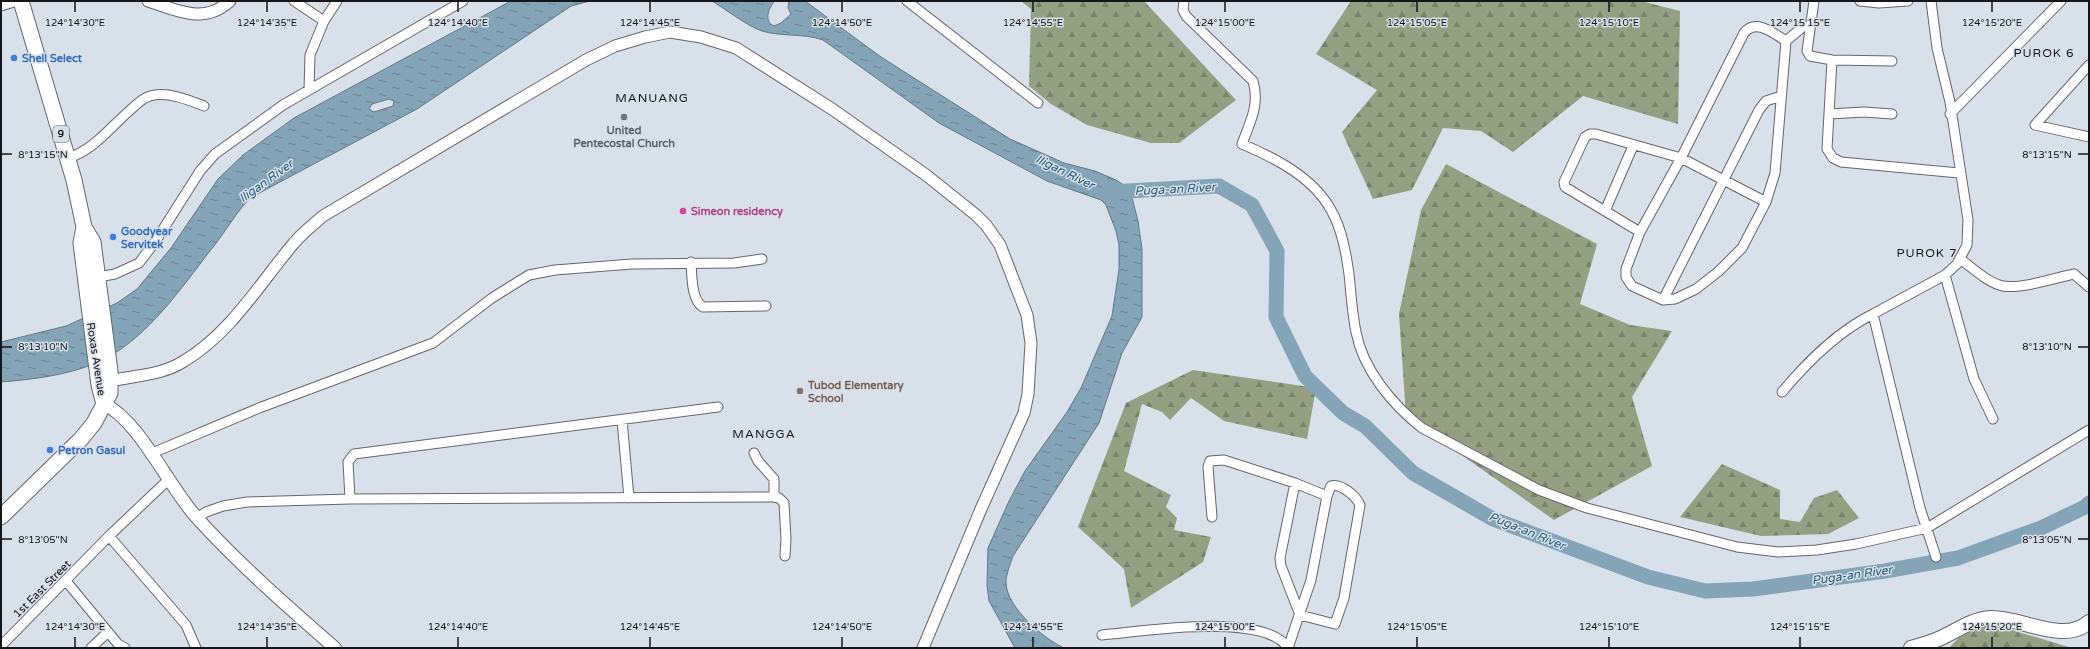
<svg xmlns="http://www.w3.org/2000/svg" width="2090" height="649" viewBox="0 0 2090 649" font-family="'Varela Round',sans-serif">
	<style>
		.forest { fill: url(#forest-firs) }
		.water { fill: url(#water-ripples); stroke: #627988; fill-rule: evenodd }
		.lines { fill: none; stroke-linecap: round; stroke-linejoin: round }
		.river { stroke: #84a4b7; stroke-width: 15 }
		.minor-casing { stroke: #616770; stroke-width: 11 }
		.tertiary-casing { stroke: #616770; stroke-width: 13 }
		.secondary-casing { stroke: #616770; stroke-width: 14 }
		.primary-casing { stroke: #616770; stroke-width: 16 }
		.trunk-casing { stroke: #616770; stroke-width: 17 }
		.minor { stroke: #fff; stroke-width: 9 }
		.tertiary { stroke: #fff; stroke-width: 11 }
		.secondary { stroke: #fff; stroke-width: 12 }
		.primary { stroke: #fff; stroke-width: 14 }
		.trunk { stroke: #fff; stroke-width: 15 }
		.ticks { fill: none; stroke: #14161a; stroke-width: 1.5 }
		.shop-dot { fill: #3f7fe0; stroke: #d8e0e9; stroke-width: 1.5 }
		.worship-dot { fill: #6b7280; stroke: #d8e0e9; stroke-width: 1.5 }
		.hotel-dot { fill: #d1479c; stroke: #d8e0e9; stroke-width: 1.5 }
		.education-dot { fill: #8d6e63; stroke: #d8e0e9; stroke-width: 1.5 }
		.labels { text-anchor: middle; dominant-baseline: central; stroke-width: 3; stroke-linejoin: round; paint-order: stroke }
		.shield { fill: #d8e0e9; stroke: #4f5358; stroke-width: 1 }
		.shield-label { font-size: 10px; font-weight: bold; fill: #14161a }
		.shop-label { font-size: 11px; font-weight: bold; fill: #366cbe; stroke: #d8e0e9; text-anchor: start }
		.worship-label { font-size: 11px; font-weight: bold; fill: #5b616d; stroke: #d8e0e9 }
		.hotel-label { font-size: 11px; font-weight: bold; fill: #b23c85; stroke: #d8e0e9; text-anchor: start }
		.street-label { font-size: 11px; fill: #14161a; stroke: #d8e0e9 }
		.education-label { font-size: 11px; font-weight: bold; fill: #785e54; stroke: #d8e0e9; text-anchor: start }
		.neighbourhood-label { font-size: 12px; letter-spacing: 1px; fill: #14161a; stroke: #d8e0e9 }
		.water-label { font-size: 12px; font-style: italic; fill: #245c79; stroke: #d8e0e9 }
		.ticks-label { font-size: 10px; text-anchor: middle; fill: #14161a; stroke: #d8e0e9; stroke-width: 3; stroke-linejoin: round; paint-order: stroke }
	</style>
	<defs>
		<pattern id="forest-firs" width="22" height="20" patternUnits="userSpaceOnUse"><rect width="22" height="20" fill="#94a081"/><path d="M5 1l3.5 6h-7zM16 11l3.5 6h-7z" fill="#788169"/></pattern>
		<pattern id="water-ripples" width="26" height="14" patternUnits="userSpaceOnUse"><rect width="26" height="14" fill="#84a4b7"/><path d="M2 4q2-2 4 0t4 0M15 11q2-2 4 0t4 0" fill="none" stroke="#6b8594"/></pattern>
	</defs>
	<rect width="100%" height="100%" fill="#d8e0e9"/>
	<path class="forest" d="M1021 1H1144L1236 100 1179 143H1151L1087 125 1051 104 1029 86 1031 9Z
		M1351 1H1641L1680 11 1678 124 1583 96 1513 152 1481 131 1443 128 1412 190 1373 199 1342 132 1377 90 1316 54Z
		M1446 164 1597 244 1580 304 1630 325 1672 331 1632 397 1652 466 1554 520 1406 416 1399 314 1421 210Z
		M1193 370 1316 388 1307 439 1224 421 1191 398 1170 420 1162 412 1142 404 1124 471 1171 495 1166 507 1177 518 1174 530 1211 537 1203 562 1131 608 1124 569 1078 527 1126 403Z
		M1722 464 1780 490V519L1800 522 1814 498 1837 490 1859 518 1828 534 1761 536 1680 517Z
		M1985 622 2072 648H1949L1964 632Z"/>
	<path class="water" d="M511 1H590L571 6 417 109 250 198C237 212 228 227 217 242 186 281 156 328 112 355 80 374 37 379 1 382V342L66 326 117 303 137 289 171 248 218 179 243 155 294 118ZM389 99 394 101 393 106 374 112 369 109 372 104Z
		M712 1H775C769 7 763 21 774 26L781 23 791 14 788 8 789 1H805L881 57 1010 139 1064 163 1095 171 1116 180 1124 185 1131 194 1138 221 1142 249V317L1122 353 1099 423 1013 556C1010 565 1006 574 1006 583 1007 608 1044 639 1064 648H1015L989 601 987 585 988 548 1009 501 1025 471 1067 412 1081 388 1112 316 1119 269V245L1116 231 1106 205 1101 200 1047 181 939 123 823 40C803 33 782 37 762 31 749 27 725 9 712 1Z"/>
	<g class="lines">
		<path class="river" d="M1109 192 1219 186 1252 205 1277 251 1276 317 1305 376 1343 413 1365 426 1413 473 1493 519 1648 577 1705 591 1753 589 1885 571 1958 558 2041 528 2085 507 2089 503"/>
		<g class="minor-casing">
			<path id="minor" d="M294 1 324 21
				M907 1 1038 103
				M1184 1 1183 10 1186 16 1253 81C1260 105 1250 122 1242 144 1275 158 1313 177 1331 210 1342 229 1346 253 1349 274 1351 293 1352 313 1356 332 1363 370 1393 405 1422 428L1539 490 1587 508 1737 547 1778 552 1817 550 1856 544 1927 528 2089 430
				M1814 1 1807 51 1810 56 1832 60 1892 61
				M1860 1 1879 3 1908 1
				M1931 1 1937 48 1950 102 1968 220 1967 245 1957 264 1945 275 1873 314 1920 508 1936 557
				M1 6 17 1
				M1786 41C1773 33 1756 18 1744 33L1681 158 1640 232 1626 269V277L1632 286 1663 300 1675 299 1696 289 1719 271 1742 248 1766 202 1775 173 1786 41 1811 20
				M1832 60 1827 149 1833 158 1841 162 1959 173
				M2089 65 2035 125 2089 137
				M309 90 310 55 324 21 337 1
				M1829 114 1864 112 1892 114
				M1950 114 2061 1
				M68 158C92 151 110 128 128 112 135 106 142 98 150 96 167 91 189 100 204 106
				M1605 211 1633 146
				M1640 232 1565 187 1564 182 1585 137 1590 134H1596L1681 158 1766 202
				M1960 259C1973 268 1988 283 2003 286 2022 289 2055 278 2074 274L2089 287
				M691 262C692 275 691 300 703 307L766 306
				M1945 275 1974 379 1993 419
				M98 277 115 274 139 263 155 242 200 171 215 154 283 105 463 1
				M1663 300 1759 110 1766 101 1781 96
				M1782 392C1808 361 1837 332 1873 314
				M622 420 629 498
				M754 453 758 461 774 479V497
				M150 454 259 408 433 343 492 298 529 275 555 270 632 264 734 263 762 259
				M1295 483 1280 558 1281 566 1300 615 1335 624 1344 598 1360 505C1356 496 1341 483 1331 486L1327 496
				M350 499 348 462 354 454 718 407
				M1212 517 1208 467 1210 461 1224 460 1295 483 1327 496 1311 580 1288 648
				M197 518 206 512 223 506 247 502 350 499 774 497 779 498 784 503 786 539 785 556
				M109 536 186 625 196 648
				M66 581 118 644 125 648
				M1102 635C1141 632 1264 611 1288 648
				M1 646 109 536 168 480
				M91 648 108 632"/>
		</g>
		<g class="tertiary-casing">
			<path id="tertiary" d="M148 1C177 10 204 25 230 1
				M111 381C136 375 163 375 184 361 231 333 260 283 294 243 302 233 314 224 323 216L586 60 615 46 645 37 670 32 701 37 736 48 832 109 926 175 976 215 986 225 1000 245 1027 315 1031 343 1028 394 1024 413 981 509 923 648"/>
		</g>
		<g class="secondary-casing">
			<path id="secondary" d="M104 404C140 421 169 488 198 519 240 565 288 607 335 648"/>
		</g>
		<g class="primary-casing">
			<path id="primary" d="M1911 648C1922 645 1933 642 1943 637 1959 629 1973 619 1991 618 2022 617 2063 645 2089 622"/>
		</g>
		<g class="trunk-casing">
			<path id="trunk" d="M84 227 81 243 99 385 104 404
				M1 517 81 439 94 423 110 393V371L93 242 84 227 74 180 21 1"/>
		</g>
		<use href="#minor" class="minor"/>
		<use href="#tertiary" class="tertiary"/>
		<use href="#secondary" class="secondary"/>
		<use href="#primary" class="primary"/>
		<use href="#trunk" class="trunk"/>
	</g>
	<path class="ticks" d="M75 2V12M267 2V12M458 2V12M650 2V12M842 2V12M1033 2V12M1225 2V12M1417 2V12M1609 2V12M1800 2V12M1992 2V12M2 154H12M2078 154H2088M2 347H12M2078 347H2088M2 539H12M2078 539H2088M75 637V647M267 637V647M458 637V647M650 637V647M842 637V647M1033 637V647M1225 637V647M1417 637V647M1609 637V647M1800 637V647M1992 637V647"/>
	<g class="shop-dot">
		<circle cx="14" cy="58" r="4"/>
		<circle cx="113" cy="237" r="4"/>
		<circle cx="50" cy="450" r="4"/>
	</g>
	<circle class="worship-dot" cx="624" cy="117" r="4"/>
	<circle class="hotel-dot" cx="683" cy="211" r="4"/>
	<circle class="education-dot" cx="800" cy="391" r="4"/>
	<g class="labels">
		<rect class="shield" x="53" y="126" width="16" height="16" rx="3"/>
		<g class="shield-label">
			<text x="61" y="134">9</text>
		</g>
		<g class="shop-label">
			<text x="22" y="58">Shell Select</text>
			<text x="121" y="231">Goodyear<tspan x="121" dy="13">Servitek</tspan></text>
			<text x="58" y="450">Petron Gasul</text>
		</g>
		<g class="worship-label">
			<text x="624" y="130">United<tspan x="624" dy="13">Pentecostal Church</tspan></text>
		</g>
		<g class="hotel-label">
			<text x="691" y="211">Simeon residency</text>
		</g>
		<g class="street-label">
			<text transform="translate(96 359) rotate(81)">Roxas Avenue</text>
			<text transform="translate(42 589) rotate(-45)">1st East Street</text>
		</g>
		<g class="education-label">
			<text x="808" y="385">Tubod Elementary<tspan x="808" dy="13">School</tspan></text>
		</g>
		<g class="neighbourhood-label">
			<text x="2044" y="53">PUROK 6</text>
			<text x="652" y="98">MANUANG</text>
			<text x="1927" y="253">PUROK 7</text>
			<text x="764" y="434">MANGGA</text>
		</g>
		<g class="water-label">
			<text transform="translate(1065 172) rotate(26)">Iligan River</text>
			<text transform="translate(266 181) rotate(-36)">Iligan River</text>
			<text transform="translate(1175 189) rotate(-3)">Puga-an River</text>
			<text transform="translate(1527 531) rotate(22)">Puga-an River</text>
			<text transform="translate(1852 575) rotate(-8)">Puga-an River</text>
		</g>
	</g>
	<g class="ticks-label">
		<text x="75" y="26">124°14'30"E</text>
		<text x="267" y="26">124°14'35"E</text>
		<text x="458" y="26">124°14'40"E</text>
		<text x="650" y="26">124°14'45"E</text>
		<text x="842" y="26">124°14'50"E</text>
		<text x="1033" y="26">124°14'55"E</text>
		<text x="1225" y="26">124°15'00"E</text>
		<text x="1417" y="26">124°15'05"E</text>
		<text x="1609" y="26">124°15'10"E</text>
		<text x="1800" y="26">124°15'15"E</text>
		<text x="1992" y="26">124°15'20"E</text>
		<text x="43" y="158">8°13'15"N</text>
		<text x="2047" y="158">8°13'15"N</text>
		<text x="43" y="350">8°13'10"N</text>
		<text x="2047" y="350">8°13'10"N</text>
		<text x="43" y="543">8°13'05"N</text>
		<text x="2047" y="543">8°13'05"N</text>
		<text x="75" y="630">124°14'30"E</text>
		<text x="267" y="630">124°14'35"E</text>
		<text x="458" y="630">124°14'40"E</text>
		<text x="650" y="630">124°14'45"E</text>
		<text x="842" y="630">124°14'50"E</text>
		<text x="1033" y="630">124°14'55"E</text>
		<text x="1225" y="630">124°15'00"E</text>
		<text x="1417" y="630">124°15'05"E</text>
		<text x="1609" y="630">124°15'10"E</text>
		<text x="1800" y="630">124°15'15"E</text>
		<text x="1992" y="630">124°15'20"E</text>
	</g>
	<rect width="2090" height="649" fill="none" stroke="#14161a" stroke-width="4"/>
</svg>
